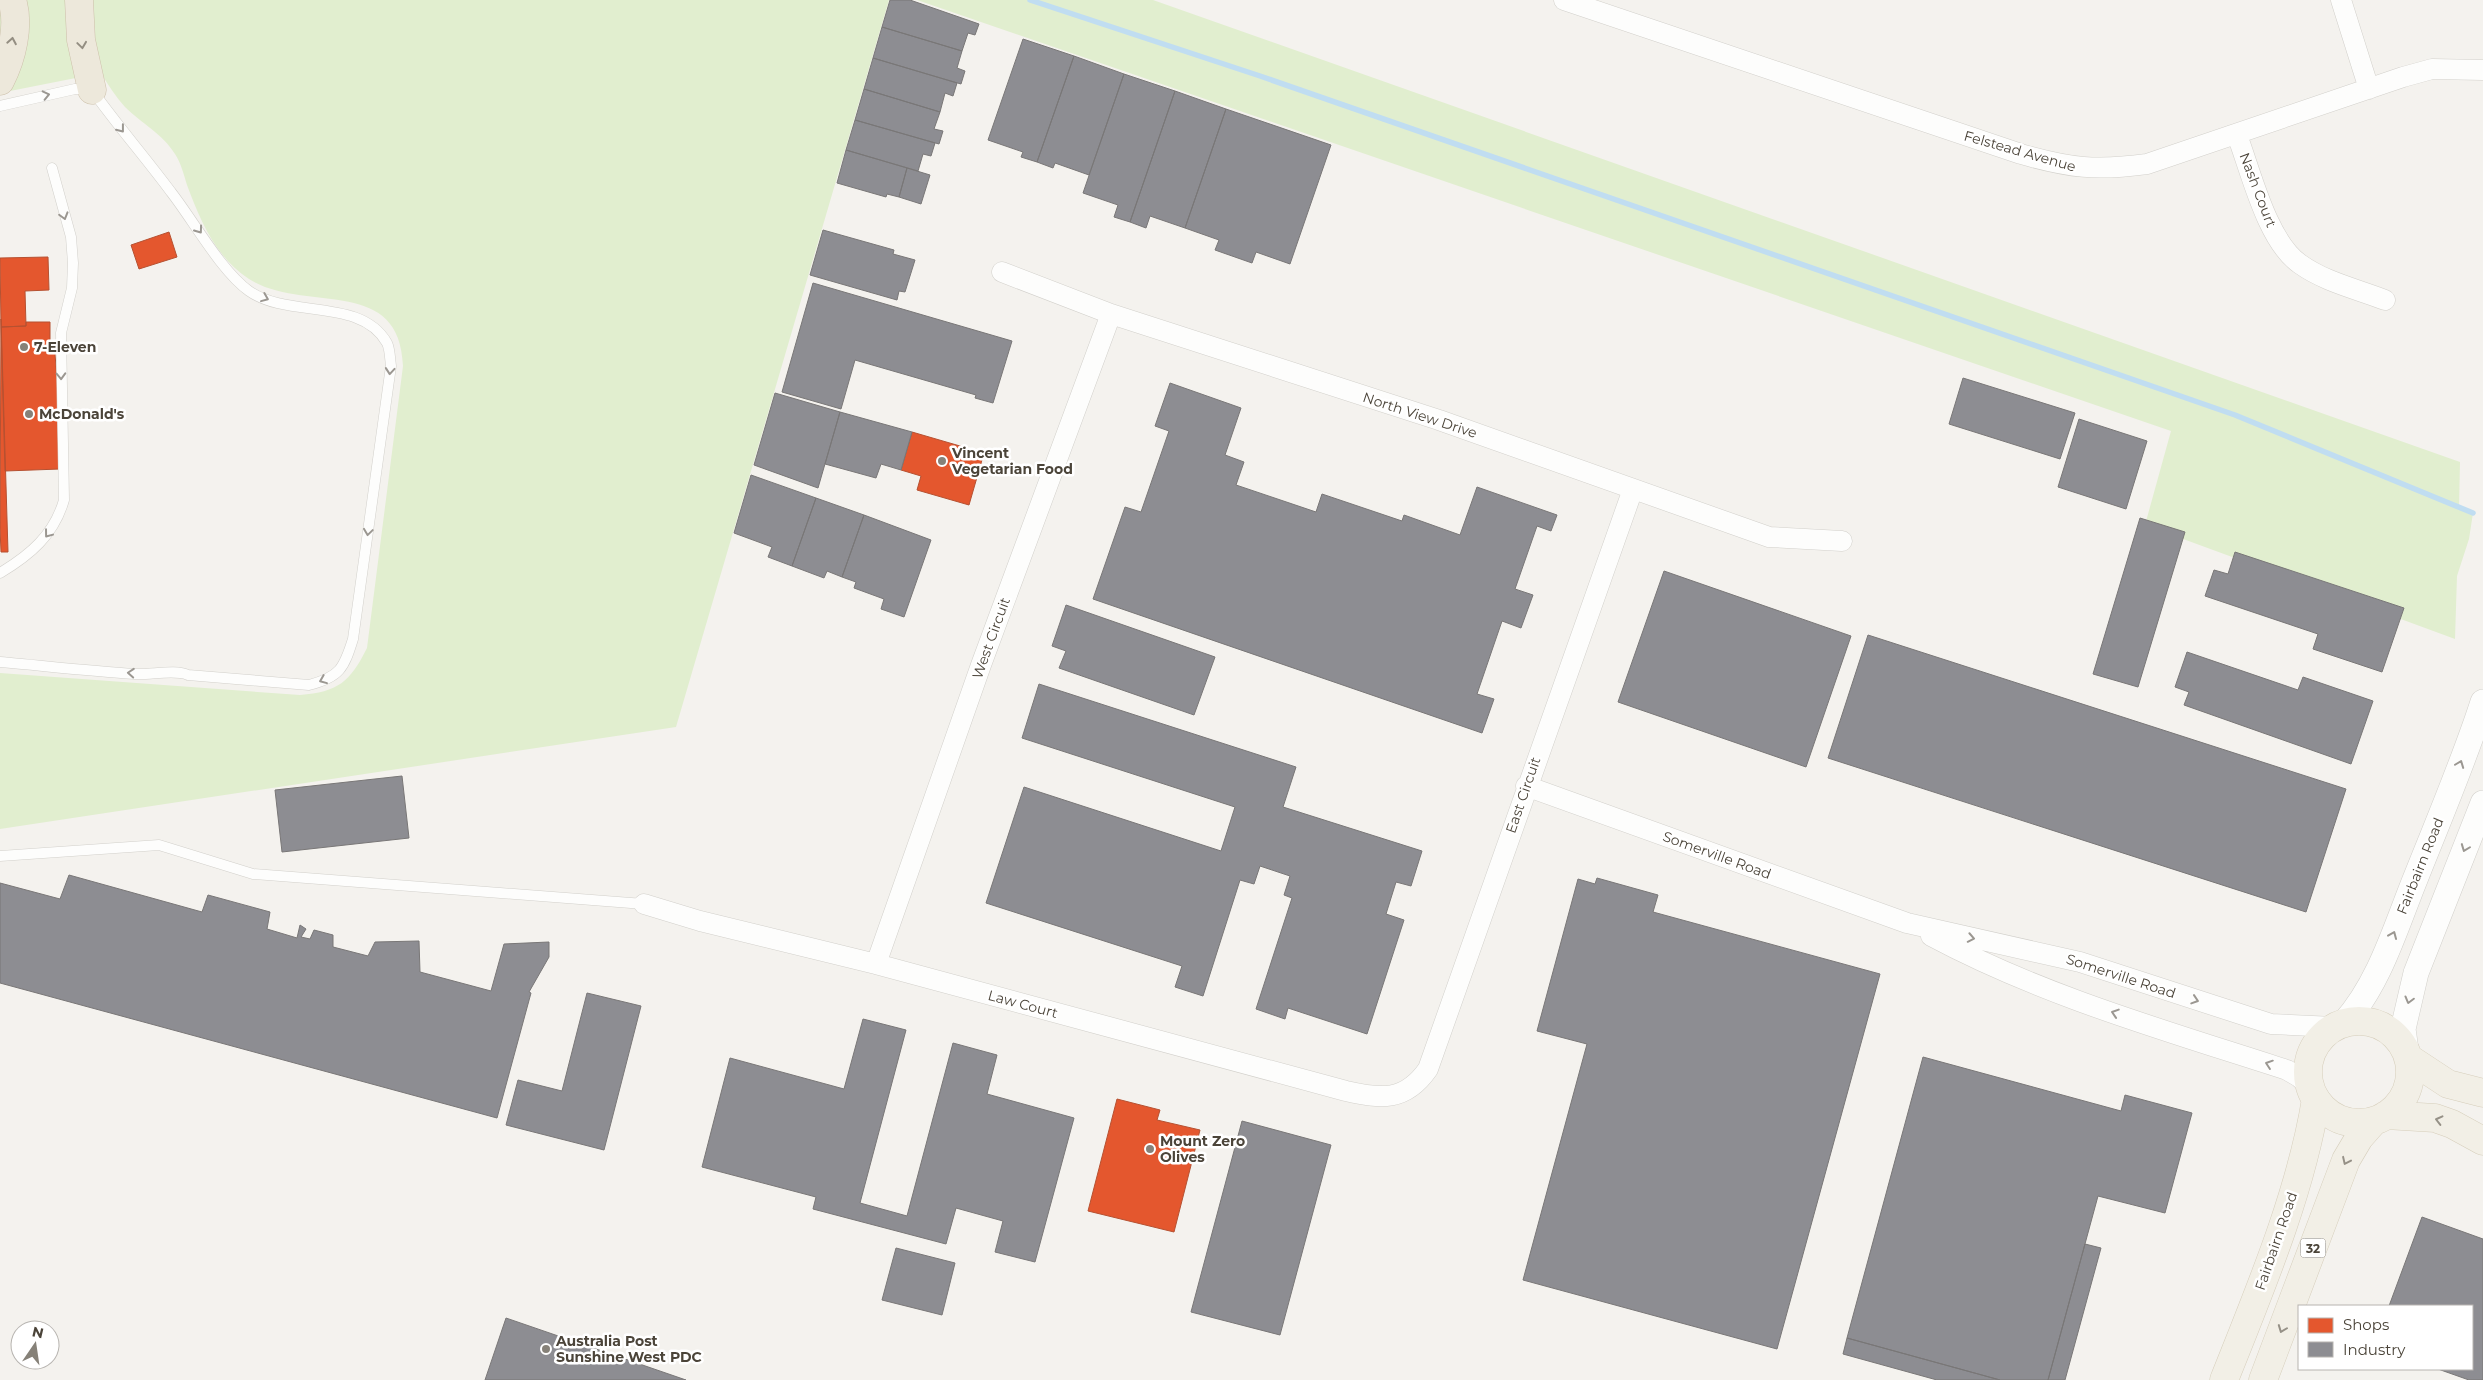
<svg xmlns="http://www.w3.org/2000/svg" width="2483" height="1380" viewBox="0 0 2483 1380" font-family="Montserrat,sans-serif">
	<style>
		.green { fill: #e1eecf }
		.shops { fill: #e4572e; stroke: #b65131 }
		.industry { fill: #8d8d92; stroke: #797777 }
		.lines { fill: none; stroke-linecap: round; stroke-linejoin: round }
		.stream { stroke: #c0ddf1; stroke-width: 5.5 }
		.service-casing { stroke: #d2d0cb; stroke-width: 11 }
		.minor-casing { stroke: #d2d0cb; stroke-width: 21 }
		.tertiary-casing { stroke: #d2d0cb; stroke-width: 26 }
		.primary-casing { stroke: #d6cebb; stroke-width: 29 }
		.motorway-casing { stroke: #ccbfa9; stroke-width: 29 }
		.service { stroke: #fdfdfc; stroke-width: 10 }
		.minor { stroke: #fdfdfc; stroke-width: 20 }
		.tertiary { stroke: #fdfdfc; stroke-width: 25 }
		.primary { stroke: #f2efe6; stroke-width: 28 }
		.motorway { stroke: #ede8db; stroke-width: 28 }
		.oneway { stroke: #948e82 }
		.oneway2 { stroke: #9b9791 }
		.oneway3 { stroke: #969187 }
		.poi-dot { fill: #868178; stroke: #fff; stroke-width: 2 }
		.labels { text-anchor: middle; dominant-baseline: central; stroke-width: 5; stroke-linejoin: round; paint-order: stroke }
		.shield { fill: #fff; stroke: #817c74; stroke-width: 1 }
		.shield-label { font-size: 12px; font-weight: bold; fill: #4b4439 }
		.street-label { font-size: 14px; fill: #4b4439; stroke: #fff }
		.poi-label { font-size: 14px; font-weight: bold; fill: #4b4439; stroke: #fff; text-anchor: start }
	</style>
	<rect width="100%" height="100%" fill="#f4f2ee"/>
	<path class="green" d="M0 0H889L676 727 0 829V673L300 695C338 692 350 682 367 648L403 366C400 274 305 314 249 279 216 258 200 220 187 185 184 175 181 163 175 154 162 133 142 124 125 107 116 97 108 85 101 73L0 93Z
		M917 0H1153L2460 462 2459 507 2473 513 2469 539 2457 576 2455 639 2145 525 2171 431Z"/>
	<path class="shops" d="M169 232 177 257 139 269 131 245Z
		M48 257 49 290 25 291 26 326 1 327 0 258Z
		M1 319 8 552H1L0 528Z
		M26 322H50V343L58 344V353L55 354 57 379H59L60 469 5 471 1 327 26 326Z
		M912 432 984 453 969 505 917 490 921 476 901 470Z
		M1117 1099 1160 1110 1157 1120 1200 1130 1174 1232 1088 1211Z"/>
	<path class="industry" d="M890 0H910L979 24 975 35 968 33 962 51 882 27Z
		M882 27 962 51 957 68 965 71 961 84 873 58Z
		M1023 39 1074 56 1037 162 1021 157 1023 152 988 140Z
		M1074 56 1124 74 1089 175 1055 163 1053 168 1037 162Z
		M873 58 957 83 953 96 945 93 940 112 864 89Z
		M1124 74 1175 91 1130 222 1114 217 1118 205 1083 193Z
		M864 89 940 112 934 129 943 131 939 144 855 120Z
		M1175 91 1226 109 1185 228 1150 216 1146 228 1130 222Z
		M1226 109 1331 145 1290 264 1256 252 1252 263 1215 250 1219 240 1185 228Z
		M855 120 935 143 931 156 923 154 918 171 846 150Z
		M846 150 907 168 899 197 887 194 886 197 837 183Z
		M907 168 930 175 921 204 899 197Z
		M823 230 894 250 893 254 915 260 905 292 899 291 897 300 810 275Z
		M813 283 1012 341 993 403 975 398 976 395 855 360 841 409 782 392Z
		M1963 378 2075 413 2060 459 1949 424Z
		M1170 383 1241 408 1225 455 1244 462 1236 485 1316 512 1322 494 1402 521 1404 515 1460 535 1477 487 1557 515 1551 531 1537 526 1515 589 1533 595 1521 628 1502 621 1477 694 1494 699 1482 733 1093 599 1125 507 1141 512 1169 431 1155 426Z
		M775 393 840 412 818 488 754 465Z
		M840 412 912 432 901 470 881 464 876 478 825 464Z
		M2079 419 2147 441 2126 509 2058 487Z
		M751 475 816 498 792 566 768 557 772 547 734 533Z
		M816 498 864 515 842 577 827 571 824 578 792 566Z
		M864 515 931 540 904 617 881 609 884 599 854 588 856 582 842 577Z
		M2140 518 2185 532 2138 687 2093 674Z
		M2235 552 2404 608 2382 672 2313 649 2318 634 2205 596 2214 570 2228 574Z
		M1664 571 1851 636 1806 767 1618 702Z
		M1066 605 1215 657 1194 715 1059 668 1066 651 1052 646Z
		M1868 635 2346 789 2306 912 1828 758Z
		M2187 652 2298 690 2303 677 2373 701 2351 764 2184 705 2189 692 2175 687Z
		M1039 684 1296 767 1283 807 1422 851 1411 886 1396 882 1386 914 1404 920 1367 1034 1288 1008 1285 1019 1256 1009 1292 898 1284 895 1290 876 1260 866 1254 884 1240 880 1203 996 1175 987 1182 966 986 903 1024 787 1221 851 1235 807 1022 738Z
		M402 776 409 838 282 852 275 790Z
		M69 875 202 912 208 895 270 912 267 929 297 938 300 925 306 929 301 937 310 939 314 930 333 935V947L368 956 375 942 419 941 420 972 491 991 504 944 549 942V957L529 992 531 993 497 1118 0 983V883L60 899Z
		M1597 878 1658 895 1653 912 1880 974 1777 1349 1523 1280 1587 1044 1537 1031 1578 879 1595 884Z
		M587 993 641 1006 604 1150 506 1125 518 1080 562 1091Z
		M863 1019 906 1030 860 1203 907 1216 953 1043 997 1055 987 1094 1074 1118 1035 1262 995 1252 1003 1221 956 1208 946 1244 813 1209 816 1197 702 1167 730 1058 844 1089Z
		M1923 1057 2121 1111 2125 1095 2192 1113 2165 1213 2098 1196 2048 1380H2000L1847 1338Z
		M1242 1121 1331 1145 1280 1335 1191 1312Z
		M2422 1217 2483 1239V1380H2469L2438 1369H2472V1306H2389Z
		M2085 1244 2101 1248 2065 1380H2048Z
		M896 1248 955 1263 942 1315 882 1300Z
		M506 1318 686 1380H485Z
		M1847 1338 2000 1380H1937L1843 1354Z"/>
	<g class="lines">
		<path class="stream" d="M1030 0 1260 76 2235 415 2473 513"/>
		<g class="service-casing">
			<path id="service" d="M0 106 75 89 92 90C117 125 145 157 171 192 193 220 221 271 249 291 289 319 361 297 387 343 390 349 390 359 391 366L353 639C344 668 340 677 309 685L188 675C176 669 151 675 135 674 90 671 45 666 0 662
				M0 573C30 555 54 535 64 500L61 333 72 288 73 263 71 237 52 168
				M0 856 159 845 253 874 644 904"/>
		</g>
		<g class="minor-casing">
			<path id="minor" d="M1564 0 2021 154C2070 168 2096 171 2147 164L2403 77 2432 69 2483 70
				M2341 0 2369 89
				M2237 135C2251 172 2267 241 2300 264 2325 282 2357 289 2385 300
				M1002 272 1111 314 1439 420 1769 537 1842 541
				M1526 786 1907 923 2080 962 2271 1024 2334 1027
				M644 904 700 921 876 964 1346 1091C1381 1099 1405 1102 1428 1069L1633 489
				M1931 936C2043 996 2167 1031 2287 1070L2299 1077 2311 1088
				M876 964 981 665 1111 314"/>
		</g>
		<g class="tertiary-casing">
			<path id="tertiary" d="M2344 1023C2380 983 2396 926 2416 877 2439 819 2464 761 2483 702
				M2406 1050 2403 1029 2416 973 2483 803"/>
		</g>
		<g class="primary-casing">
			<path id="primary" d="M2308 1072a51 51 0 1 1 102 0a51 51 0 1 1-102 0Z
				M2410 1059 2448 1084 2483 1093
				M2386 1115 2435 1118 2452 1124 2483 1141
				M2224 1380C2259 1292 2301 1193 2316 1099
				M2263 1380 2346 1160 2359 1138 2374 1121"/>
		</g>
		<g class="motorway-casing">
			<path id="motorway" d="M79 0 81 40 92 90
				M0 81C12 58 20 25 12 0"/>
		</g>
		<use href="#service" class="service"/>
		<use href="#minor" class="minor"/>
		<use href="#tertiary" class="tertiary"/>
		<use href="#primary" class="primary"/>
		<use href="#motorway" class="motorway"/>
	</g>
	<defs><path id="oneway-chevron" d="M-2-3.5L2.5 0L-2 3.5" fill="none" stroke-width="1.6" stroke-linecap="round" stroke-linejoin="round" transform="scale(1.25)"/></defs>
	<g class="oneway">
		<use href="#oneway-chevron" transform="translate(12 41) rotate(-80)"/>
		<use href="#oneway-chevron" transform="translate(82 45) rotate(82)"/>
	</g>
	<g class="oneway2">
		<use href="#oneway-chevron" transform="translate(46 95) rotate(-13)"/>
		<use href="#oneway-chevron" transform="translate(121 129) rotate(52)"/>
		<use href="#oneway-chevron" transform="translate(64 216) rotate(74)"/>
		<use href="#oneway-chevron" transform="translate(199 230) rotate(54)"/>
		<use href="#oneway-chevron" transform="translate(265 298) rotate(22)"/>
		<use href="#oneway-chevron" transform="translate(390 371) rotate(95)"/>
		<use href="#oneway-chevron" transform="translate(61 376) rotate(88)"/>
		<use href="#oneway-chevron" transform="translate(368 532) rotate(98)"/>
		<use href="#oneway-chevron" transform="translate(48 534) rotate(127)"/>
		<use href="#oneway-chevron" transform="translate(131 673) rotate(-176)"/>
		<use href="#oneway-chevron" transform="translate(323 680) rotate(158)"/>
		<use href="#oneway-chevron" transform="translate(2460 764) rotate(-69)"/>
		<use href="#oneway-chevron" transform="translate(2465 848) rotate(111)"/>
		<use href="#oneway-chevron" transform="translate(2393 935) rotate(-67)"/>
		<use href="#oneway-chevron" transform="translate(1971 938) rotate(11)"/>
		<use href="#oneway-chevron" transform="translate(2195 1000) rotate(18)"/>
		<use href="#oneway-chevron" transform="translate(2409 1000) rotate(105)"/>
		<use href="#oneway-chevron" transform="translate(2115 1013) rotate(-162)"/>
		<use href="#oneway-chevron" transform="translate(2269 1064) rotate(-161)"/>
	</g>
	<g class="oneway3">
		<use href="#oneway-chevron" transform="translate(2439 1120) rotate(-166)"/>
		<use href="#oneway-chevron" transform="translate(2346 1161) rotate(115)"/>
		<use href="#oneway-chevron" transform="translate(2282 1329) rotate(111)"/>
	</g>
	<g class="poi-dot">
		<circle cx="24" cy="347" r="5"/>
		<circle cx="29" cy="414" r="5"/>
		<circle cx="942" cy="461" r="5"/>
		<circle cx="1150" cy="1149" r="5"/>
		<circle cx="546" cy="1349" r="5"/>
	</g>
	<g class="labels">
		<rect class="shield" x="2300.5" y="1238.5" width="25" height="19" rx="4"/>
		<g class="shield-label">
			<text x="2313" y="1248">32</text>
		</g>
		<g class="street-label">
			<text transform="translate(2020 151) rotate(16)">Felstead Avenue</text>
			<text transform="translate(2258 190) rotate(69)">Nash Court</text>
			<text transform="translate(1420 415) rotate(18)">North View Drive</text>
			<text transform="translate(991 638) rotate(-70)">West Circuit</text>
			<text transform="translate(1523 795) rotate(-71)">East Circuit</text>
			<text transform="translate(1717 855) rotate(20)">Somerville Road</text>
			<text transform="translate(2420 866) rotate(-68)">Fairbairn Road</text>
			<text transform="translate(2121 976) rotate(18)">Somerville Road</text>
			<text transform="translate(1023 1004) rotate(15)">Law Court</text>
			<text transform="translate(2276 1241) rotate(-71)">Fairbairn Road</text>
		</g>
		<g class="poi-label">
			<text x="34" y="347">7-Eleven</text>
			<text x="39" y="414">McDonald's</text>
			<text x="952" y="453">Vincent<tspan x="952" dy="16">Vegetarian Food</tspan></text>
			<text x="1160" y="1141">Mount Zero<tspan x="1160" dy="16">Olives</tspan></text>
			<text x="556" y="1341">Australia Post<tspan x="556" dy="16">Sunshine West PDC</tspan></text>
		</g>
	</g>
	<rect x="2298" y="1305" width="175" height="65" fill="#ffffff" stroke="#b7b4b0"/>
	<rect x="2308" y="1318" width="25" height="15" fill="#e4572e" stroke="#b7b4b0"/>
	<text x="2343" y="1330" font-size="15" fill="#4b4439">Shops</text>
	<rect x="2308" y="1342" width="25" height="15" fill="#8d8d92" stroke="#b7b4b0"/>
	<text x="2343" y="1355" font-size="15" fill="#4b4439">Industry</text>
	<g transform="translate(35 1345) rotate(13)"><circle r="24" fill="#ffffff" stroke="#b7b4b0"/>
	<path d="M0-4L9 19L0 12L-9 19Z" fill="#868178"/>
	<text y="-8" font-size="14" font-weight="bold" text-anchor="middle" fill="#4b4439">N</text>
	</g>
</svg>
